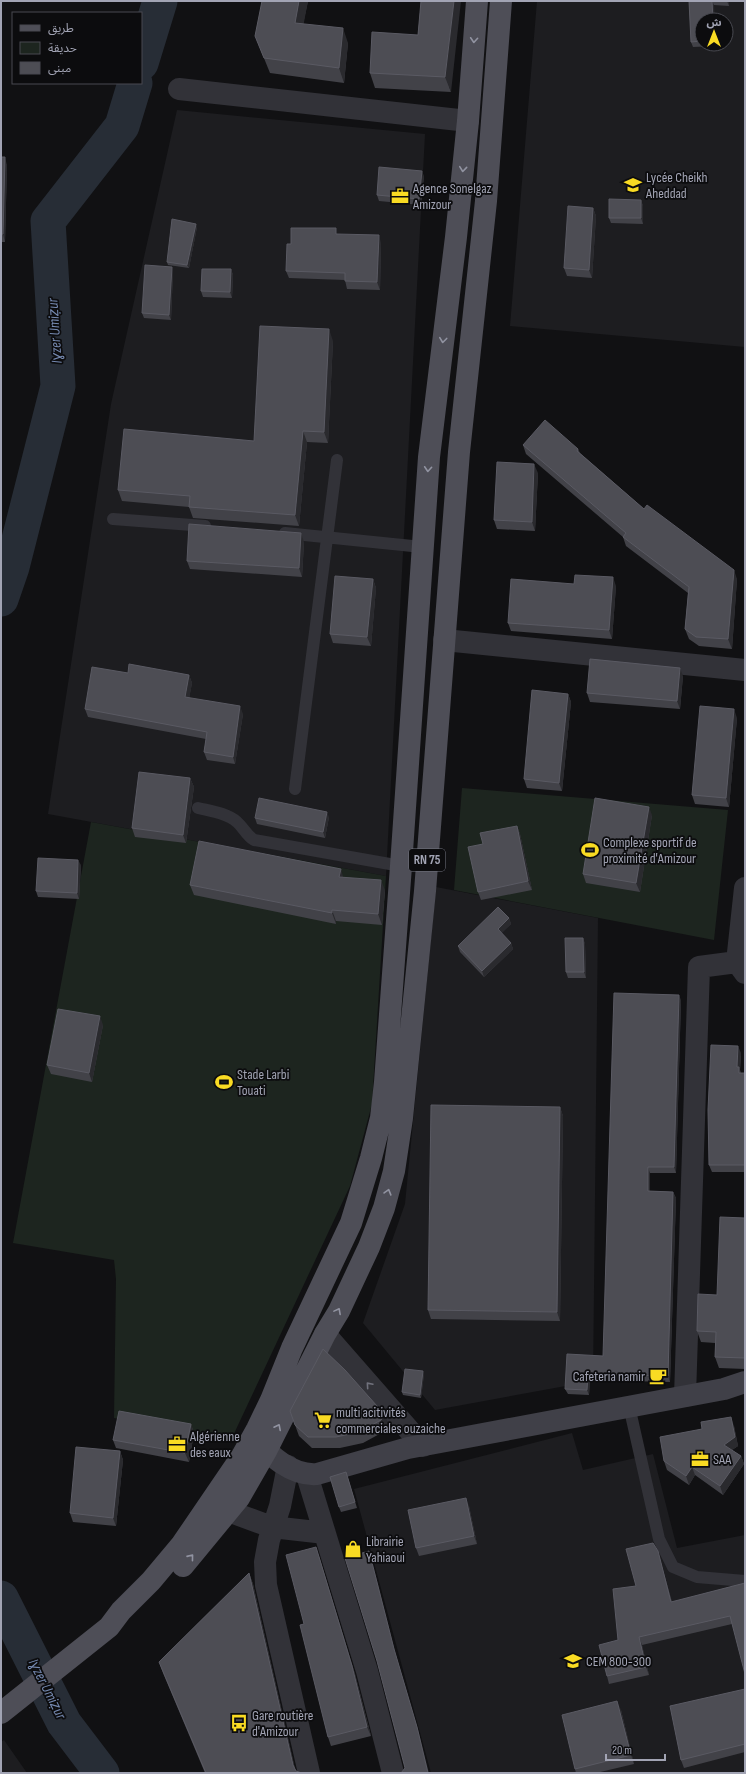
<svg xmlns="http://www.w3.org/2000/svg" width="746" height="1774" viewBox="0 0 746 1774" font-family="'Sofia Sans Condensed','Noto Sans Arabic',sans-serif">
	<style>
		.built { fill: #1d1d20; fill-rule: evenodd }
		.green { fill: #1d251f }
		.lines { fill: none; stroke-linecap: round; stroke-linejoin: round }
		.river { stroke: #272d36; stroke-width: 35 }
		.service { stroke: #323238; stroke-width: 12 }
		.minor { stroke: #323238; stroke-width: 22 }
		.secondary { stroke: #404048; stroke-width: 22 }
		.primary { stroke: #4e4e57; stroke-width: 22 }
		.wall { fill: #424248 }
		.shaded-wall { fill: #2a2a2e }
		.building { fill: #4d4d54; stroke: #5a5a63 }
		.oneway { stroke: #9193a1 }
		.oneway2 { stroke: #70717c }
		.labels { text-anchor: middle; dominant-baseline: central; stroke-width: 3.5; stroke-linejoin: round; paint-order: stroke }
		.shield { fill: #0c0c0e; stroke: #757682; stroke-width: 1 }
		.shield-label { font-size: 13px; font-weight: bold; fill: #a2a4b4 }
		.poi-label { font-size: 14px; fill: #a2a4b4; stroke: #0c0c0e; text-anchor: start }
		.water-label { font-size: 15px; font-style: italic; fill: #768ab1; stroke: #0c0c0e }
	</style>
	<rect width="100%" height="100%" fill="#111113"/>
	<path class="built" d="M537 1H745V347L510 326ZM702 20H726V44H702Z
		M177 110 425 134 386 876 48 814 111 404Z
		M436 887 598 918 593 1381 435 1410 363 1323 405 1204Z
		M572 1433 583 1470 653 1454 677 1548 745 1535V1773H431L354 1489Z
		M4 1740 27 1773H1V1742Z"/>
	<path class="green" d="M462 788 728 810 714 940 454 890Z
		M91 822 386 876 372 1104 350 1186 231 1440 114 1418 116 1279 114 1260 13 1243Z"/>
	<g class="lines">
		<path class="river" d="M141 63 160 1
			M1 599 12 567 58 386 48 221 122 126 135 83
			M1 1598 64 1723 102 1773"/>
		<path class="service" d="M113 519 205 526
			M285 533 422 547
			M295 789 337 460
			M198 808C210 811 227 813 237 822 244 828 246 835 254 840L401 866
			M629 1406 659 1539 673 1567 697 1577 745 1581"/>
		<path class="minor" d="M179 89 468 121
			M444 640 745 670
			M745 888 737 962 745 973
			M325 1334 423 1446
			M685 1396 699 967 737 962
			M288 1466 280 1506 269 1540 265 1562 266 1585 309 1773
			M307 1475 367 1671 393 1773
			M228 1511 272 1527 325 1533"/>
		<path class="secondary" d="M253 1438C270 1455 291 1476 317 1474L408 1448 724 1389 745 1382"/>
		<path class="primary" d="M183 1566 239 1498 266 1451 325 1334 339 1311 369 1247 384 1208 394 1171 402 1118 425 891 459 452 486 201 501 1
			M1 1713 109 1627 121 1611 151 1581 182 1544 242 1456 257 1429 271 1400 292 1348 351 1223 371 1158 381 1118 385 1082 401 866 429 457 456 237 468 121 477 1"/>
	</g>
	<path class="wall" d="M262 1H308L303 24 348 43 344 83 270 73 255 36Z
		M421 1 451 92 375 88 370 73 418 35Z
		M689 1H729V6L714 5 702 20V44H715V46L693 47 691 42Z
		M1 157 7 165 5 242H1Z
		M424 176 421 205 379 201 377 195Z
		M641 200 643 206V224L611 223 609 218Z
		M593 208 596 216 592 278 567 276 564 268Z
		M197 227 189 268 168 265 167 262Z
		M338 234 381 243 380 290 347 289 345 280 289 278 286 271 291 244Z
		M231 269 233 275 232 298 203 297 201 291Z
		M173 271 171 320 144 318 142 313Z
		M333 341 328 443 307 442 299 526 193 518 189 507 122 501 118 490 254 441Z
		M523 445 578 449 580 453 644 509 737 579 732 649 699 646 689 639 685 629 688 593 626 546 623 537 526 454Z
		M538 473 535 531 497 529 494 520Z
		M304 542 302 577 190 569 187 561Z
		M373 579 376 588 371 646 333 643 330 634Z
		M574 584 616 586 612 639 511 631 508 623Z
		M128 673 189 675 192 683 189 698 243 714 235 764 207 760 204 752 206 739 88 717 85 709Z
		M683 676 680 709 590 702 587 693Z
		M568 694 571 702 562 791 527 788 524 779Z
		M737 718 729 807 695 804 692 795Z
		M190 778 194 787 186 843 135 837 132 828Z
		M652 815 640 892 586 883 583 874Z
		M329 817 325 838 257 824 255 818Z
		M517 826 520 834 532 890 481 900 478 892 483 844Z
		M81 865 79 899 38 897 36 891Z
		M344 877 385 890 382 925 336 921V924L194 895 190 885Z
		M509 918 511 924 501 933 511 943 513 949 484 977 460 952 458 946Z
		M583 938 585 944 586 978H568L566 972Z
		M681 1000 676 1173H650V1191L673 1192 676 1198 670 1382 590 1380 589 1395 568 1394 565 1389 603 1356Z
		M103 1025 92 1082 51 1074 47 1065Z
		M741 1053 740 1070 741 1073H745V1172H712L709 1165Z
		M560 1107 563 1116 560 1321 431 1319 428 1310Z
		M745 1218V1369L719 1368 715 1357V1343L701 1342 697 1331 717 1295Z
		M323 1349 389 1426 385 1431 363 1443 340 1448H312L299 1436 295 1425Z
		M424 1374 421 1398 403 1395 402 1392Z
		M191 1424 194 1433 189 1462 116 1448 113 1440Z
		M734 1426 738 1446 732 1450 741 1456 744 1464 723 1495 695 1475 689 1485 667 1470 664 1461Z
		M120 1451 123 1460 116 1526 73 1522 70 1513Z
		M348 1478 357 1508 341 1512 339 1507Z
		M469 1506 477 1544 419 1556 416 1548Z
		M319 1556 355 1674 371 1736 331 1746 328 1737Z
		M660 1559 672 1602 745 1583 732 1624 642 1645 649 1675 609 1684 607 1676 636 1586Z
		M249 1573 253 1584 295 1769 296 1771 302 1773H205L163 1673 159 1662Z
		M745 1689V1752L684 1768 681 1760Z
		M621 1710 634 1764 596 1773H576L575 1769Z"/>
	<path class="shaded-wall" d="M299 1H308L301 38 295 23Z
		M454 1H461L451 92 445 77Z
		M712 1 714 5 715 20H713Z
		M727 1H729V6Z
		M343 28 348 43 344 83 339 68Z
		M5 157 7 165 5 242 3 234Z
		M422 171 424 176 421 205 419 199Z
		M641 200 643 206V224L641 218Z
		M593 208 596 216 592 278 589 270Z
		M196 224 197 227 189 268 187 265Z
		M379 235 381 243 380 290 377 282Z
		M172 267 173 271 171 320 169 315Z
		M231 269 233 275 232 298 230 292Z
		M329 329 333 341 328 443 324 432Z
		M303 431 307 442 299 526 295 515Z
		M534 464 538 473 535 531 532 522Z
		M301 533 304 542 302 577 299 568Z
		M734 570 737 579 732 649 728 639Z
		M613 577 616 586 612 639 609 630Z
		M373 579 376 588 371 646 367 637Z
		M680 668 683 676 680 709 677 701Z
		M189 675 192 683 188 705 185 697Z
		M568 694 571 702 562 791 559 783Z
		M240 706 243 714 235 764 233 757Z
		M734 709 737 718 729 807 726 798Z
		M190 778 194 787 186 843 183 835Z
		M649 807 652 815 640 892 636 883Z
		M327 812 329 817 325 838 323 832Z
		M517 826 520 834 532 890 528 881Z
		M78 860 81 865 79 899 77 893Z
		M341 869 344 880 339 877Z
		M381 880 385 890 382 925 378 914Z
		M332 910 336 921V924L332 913Z
		M509 918 511 924 500 935 498 929Z
		M583 938 585 944 586 978 584 972Z
		M511 943 513 949 484 977 482 971Z
		M679 995 681 1000 676 1173 674 1167Z
		M100 1016 103 1025 92 1082 89 1073Z
		M738 1046 741 1053 740 1070 741 1074 739 1073 737 1067Z
		M560 1107 563 1116 560 1321 557 1312Z
		M648 1167 650 1173V1197L648 1191Z
		M673 1192 676 1198 670 1382 668 1376Z
		M423 1371 424 1374 421 1398 420 1395Z
		M588 1374 590 1380 589 1395 587 1390Z
		M385 1415 389 1426 385 1431 381 1420Z
		M731 1417 734 1426 738 1446 727 1453 724 1445Z
		M191 1424 194 1433 189 1462 185 1453Z
		M120 1451 123 1460 116 1526 113 1518Z
		M741 1456 744 1464 723 1495 720 1486Z
		M692 1467 695 1475 689 1485 686 1476Z
		M466 1498 469 1506 477 1544 474 1536Z
		M316 1547 355 1674 371 1736 367 1727Z
		M369 1551 371 1557 396 1655 419 1733 429 1773H428L394 1649Z
		M658 1551 660 1559 674 1610 671 1602Z
		M249 1573 253 1584 296 1773 293 1765Z
		M639 1637 642 1645 649 1675 646 1667Z
		M617 1701 621 1710 634 1764 631 1755Z"/>
	<path class="building" d="M262 1H299L295 23 343 28 339 68 264 58 255 36Z
		M421 1H454L445 77 370 73 372 32 418 35Z
		M689 1H712L713 20H702V41L691 42Z
		M1 157H5L3 234H1Z
		M379 167 422 171 419 199 377 195Z
		M609 199 641 200V218H609Z
		M568 206 593 208 589 270 564 268Z
		M172 219 196 224 187 265 167 262Z
		M291 228H336V234L379 235 377 282 345 281V273L286 271 287 244H291Z
		M145 265 172 267 169 315 142 313Z
		M202 269H231L230 292 201 291Z
		M260 326 329 329 324 432 303 431 295 515 189 507 190 496 118 490 124 429 254 441Z
		M545 420 578 449 577 451 644 509 647 505 734 570 728 639 696 637 685 629 689 587 623 537 626 533 523 445Z
		M497 462 534 464 532 522 494 520Z
		M189 524 301 533 299 568 187 561Z
		M575 575 613 577 609 630 508 623 511 579 574 584Z
		M335 576 373 579 367 637 330 634Z
		M590 659 680 668 677 701 587 693Z
		M129 664 189 675 185 697 240 706 233 757 204 752 207 732 85 709 92 667 128 673Z
		M532 690 568 694 559 783 524 779Z
		M700 706 734 709 726 798 692 795Z
		M139 772 190 778 183 835 132 828Z
		M259 798 327 812 323 832 255 818Z
		M595 798 649 807 636 883 583 874Z
		M517 826 528 881 478 892 468 847 483 844 480 833Z
		M199 841 341 869 339 877 381 880 378 914 332 910V913L190 885Z
		M38 858 78 860 77 893 36 891Z
		M498 907 509 918 498 929 511 943 482 971 458 946Z
		M565 938H583L584 972H566Z
		M614 993 679 995 674 1167H648V1191L673 1192 668 1376 588 1374 587 1390 565 1389 567 1354 603 1356Z
		M58 1009 100 1016 89 1073 47 1065Z
		M711 1045 738 1046 737 1067H739V1073H745V1165H709L708 1110Z
		M431 1105 560 1107 557 1312 428 1310Z
		M720 1217 745 1218V1358L715 1357 716 1332 697 1331 698 1294 717 1295Z
		M323 1349 345 1370 385 1415 381 1420 359 1432 336 1437H308L295 1425 290 1411Z
		M405 1369 423 1371 420 1395 402 1392Z
		M119 1411 191 1424 185 1453 113 1440Z
		M731 1417 735 1437 724 1445 741 1456 720 1486 692 1467 686 1476 664 1461 660 1437 702 1429 701 1422Z
		M76 1447 120 1451 113 1518 70 1513Z
		M346 1472 355 1502 339 1507 330 1477Z
		M466 1498 474 1536 416 1548 408 1510Z
		M653 1543 658 1551 671 1602 745 1583V1674L730 1616 639 1637 646 1667 607 1676 599 1645 618 1640 613 1589 636 1586 626 1549Z
		M316 1547 352 1666 367 1727 328 1737 300 1625 304 1624 286 1555Z
		M369 1551 394 1649 417 1727 428 1773H401L405 1768 377 1661 345 1558Z
		M249 1573 293 1765 296 1771 302 1773H206L159 1662Z
		M745 1689V1744L681 1760 670 1706Z
		M617 1701 631 1755 575 1769 562 1715Z"/>
	<defs><path id="oneway-chevron" d="M-2-3.5L2.5 0L-2 3.5" fill="none" stroke-width="1.6" stroke-linecap="round" stroke-linejoin="round"/></defs>
	<g class="oneway">
		<use href="#oneway-chevron" transform="translate(474 40) rotate(94)"/>
		<use href="#oneway-chevron" transform="translate(463 169) rotate(96)"/>
		<use href="#oneway-chevron" transform="translate(443 340) rotate(97)"/>
		<use href="#oneway-chevron" transform="translate(428 469) rotate(94)"/>
		<use href="#oneway-chevron" transform="translate(388 1192) rotate(-74)"/>
		<use href="#oneway-chevron" transform="translate(338 1311) rotate(-62)"/>
		<use href="#oneway-chevron" transform="translate(278 1427) rotate(-63)"/>
		<use href="#oneway-chevron" transform="translate(191 1557) rotate(-51)"/>
	</g>
	<use class="oneway2" href="#oneway-chevron" transform="translate(369 1385) rotate(-131)"/>
	<defs>
		<g id="school-bare" transform="scale(1.38)"><path d="M0-5L7-2L0 1L-7-2ZM-4 1L0 2.5L4 1V4Q0 6-4 4Z" fill="#f9db23" stroke="#0c0c0e" stroke-width="2.5" paint-order="stroke"/></g>
		<g id="office-bare" transform="scale(1.38)"><path d="M-6-3h4V-5.5h4V-3h4V5H-6ZM-1-4.5V-3h2v-1.5ZM-6 0V1H6V0Z" fill="#f9db23" stroke="#0c0c0e" stroke-width="2.5" paint-order="stroke"/></g>
		<g id="stadium-bare" transform="scale(1.38)"><path d="M0-5a6.5 5 0 1 0 0 10a6.5 5 0 1 0 0-10ZM-3.5-1.8h7v3.6h-7Z" fill="#f9db23" stroke="#0c0c0e" stroke-width="2.5" paint-order="stroke"/></g>
		<g id="cafe-bare" transform="scale(1.38)"><path d="M-5.5-4.5H6V0H3Q3 3.5 0 3.5H-2.5Q-5.5 3.5-5.5 0ZM3-3.2v2h1.7v-2ZM-6 4.5H4V6H-6Z" fill="#f9db23" stroke="#0c0c0e" stroke-width="2.5" paint-order="stroke"/></g>
		<g id="supermarket-bare" transform="scale(1.38)"><path d="M-6-5.5h2.5l.6 2H6L4.5 2H-2.5L-4.4-4H-6ZM-1.5 3.2a1.3 1.3 0 1 0 .1 0ZM3 3.2a1.3 1.3 0 1 0 .1 0Z" fill="#f9db23" stroke="#0c0c0e" stroke-width="2.5" paint-order="stroke"/></g>
		<g id="shop-bare" transform="scale(1.38)"><path d="M-5-2.5h2.3a2.7 3.5 0 0 1 5.4 0H5L5.5 6h-11ZM-1.5-2.5h3a1.5 2.3 0 0 0-3 0Z" fill="#f9db23" stroke="#0c0c0e" stroke-width="2.5" paint-order="stroke"/></g>
		<g id="bus-bare" transform="scale(1.38)"><path d="M-5-6H5V4H4V6H2V4H-2V6H-4V4H-5ZM-3.5-4V0h7V-4ZM-3.5 1.2v1.5H-2V1.2ZM2 1.2v1.5H3.5V1.2Z" fill="#f9db23" stroke="#0c0c0e" stroke-width="2.5" paint-order="stroke"/></g>
	</defs>
	<g fill-rule="evenodd">
		<use href="#school-bare" x="633" y="185"/>
		<use href="#office-bare" x="400" y="196"/>
		<use href="#stadium-bare" x="590" y="850"/>
		<use href="#stadium-bare" x="224" y="1082"/>
		<use href="#cafe-bare" x="658" y="1376"/>
		<use href="#supermarket-bare" x="323" y="1420"/>
		<use href="#office-bare" x="177" y="1444"/>
		<use href="#office-bare" x="700" y="1459"/>
		<use href="#shop-bare" x="353" y="1549"/>
		<use href="#school-bare" x="573" y="1661"/>
		<use href="#bus-bare" x="239" y="1723"/>
	</g>
	<g class="labels">
		<rect class="shield" x="409" y="849" width="36" height="22" rx="3"/>
		<g class="shield-label">
			<text x="427" y="860">RN 75</text>
		</g>
		<g class="poi-label">
			<text x="646" y="177">Lycée Cheikh<tspan x="646" dy="16">Aheddad</tspan></text>
			<text x="413" y="188">Agence Sonelgaz<tspan x="413" dy="16">Amizour</tspan></text>
			<text x="603" y="842">Complexe sportif de<tspan x="603" dy="16">proximité d'Amizour</tspan></text>
			<text x="237" y="1074">Stade Larbi<tspan x="237" dy="16">Touati</tspan></text>
			<text x="645" y="1376" text-anchor="end">Cafeteria namir</text>
			<text x="336" y="1412">multi acitivités<tspan x="336" dy="16">commerciales ouzaiche</tspan></text>
			<text x="190" y="1436">Algérienne<tspan x="190" dy="16">des eaux</tspan></text>
			<text x="713" y="1459">SAA</text>
			<text x="366" y="1541">Librairie<tspan x="366" dy="16">Yahiaoui</tspan></text>
			<text x="586" y="1661">CEM 800-300</text>
			<text x="252" y="1715">Gare routière<tspan x="252" dy="16">d'Amizour</tspan></text>
		</g>
		<g class="water-label">
			<text transform="translate(55 331) rotate(-94)">Iɣzer Umiẓur</text>
			<text transform="translate(47 1689) rotate(63)">Iɣzer Umiẓur</text>
		</g>
	</g>
	<rect width="746" height="1774" fill="none" stroke="#a2a4b4" stroke-width="4"/>
	<rect x="12" y="12" width="130" height="72" fill="#0c0c0e" stroke="#484950"/>
	<rect x="20" y="25" width="20" height="6" fill="#4e4e57" stroke="#484950"/>
	<text x="48" y="32" font-size="12" fill="#a2a4b4">طريق</text>
	<rect x="20" y="42" width="20" height="12" fill="#1d251f" stroke="#484950"/>
	<text x="48" y="52" font-size="12" fill="#a2a4b4">حديقة</text>
	<rect x="20" y="62" width="20" height="12" fill="#4d4d54" stroke="#484950"/>
	<text x="48" y="72" font-size="12" fill="#a2a4b4">مبنى</text>
	<g transform="translate(714 32)"><circle r="19" fill="#0c0c0e" stroke="#484950"/>
	<path d="M0-3L7 15L0 10L-7 15Z" fill="#f9db23"/>
	<text y="-6" font-size="11" font-weight="bold" text-anchor="middle" fill="#a2a4b4">ش</text>
	</g>
	<path d="M606 1754v6h59v-6" fill="none" stroke="#a2a4b4" stroke-width="2"/>
	<text x="612" y="1754" font-size="12" fill="#a2a4b4" stroke="#0c0c0e" stroke-width="3" paint-order="stroke">20 m</text>
</svg>
